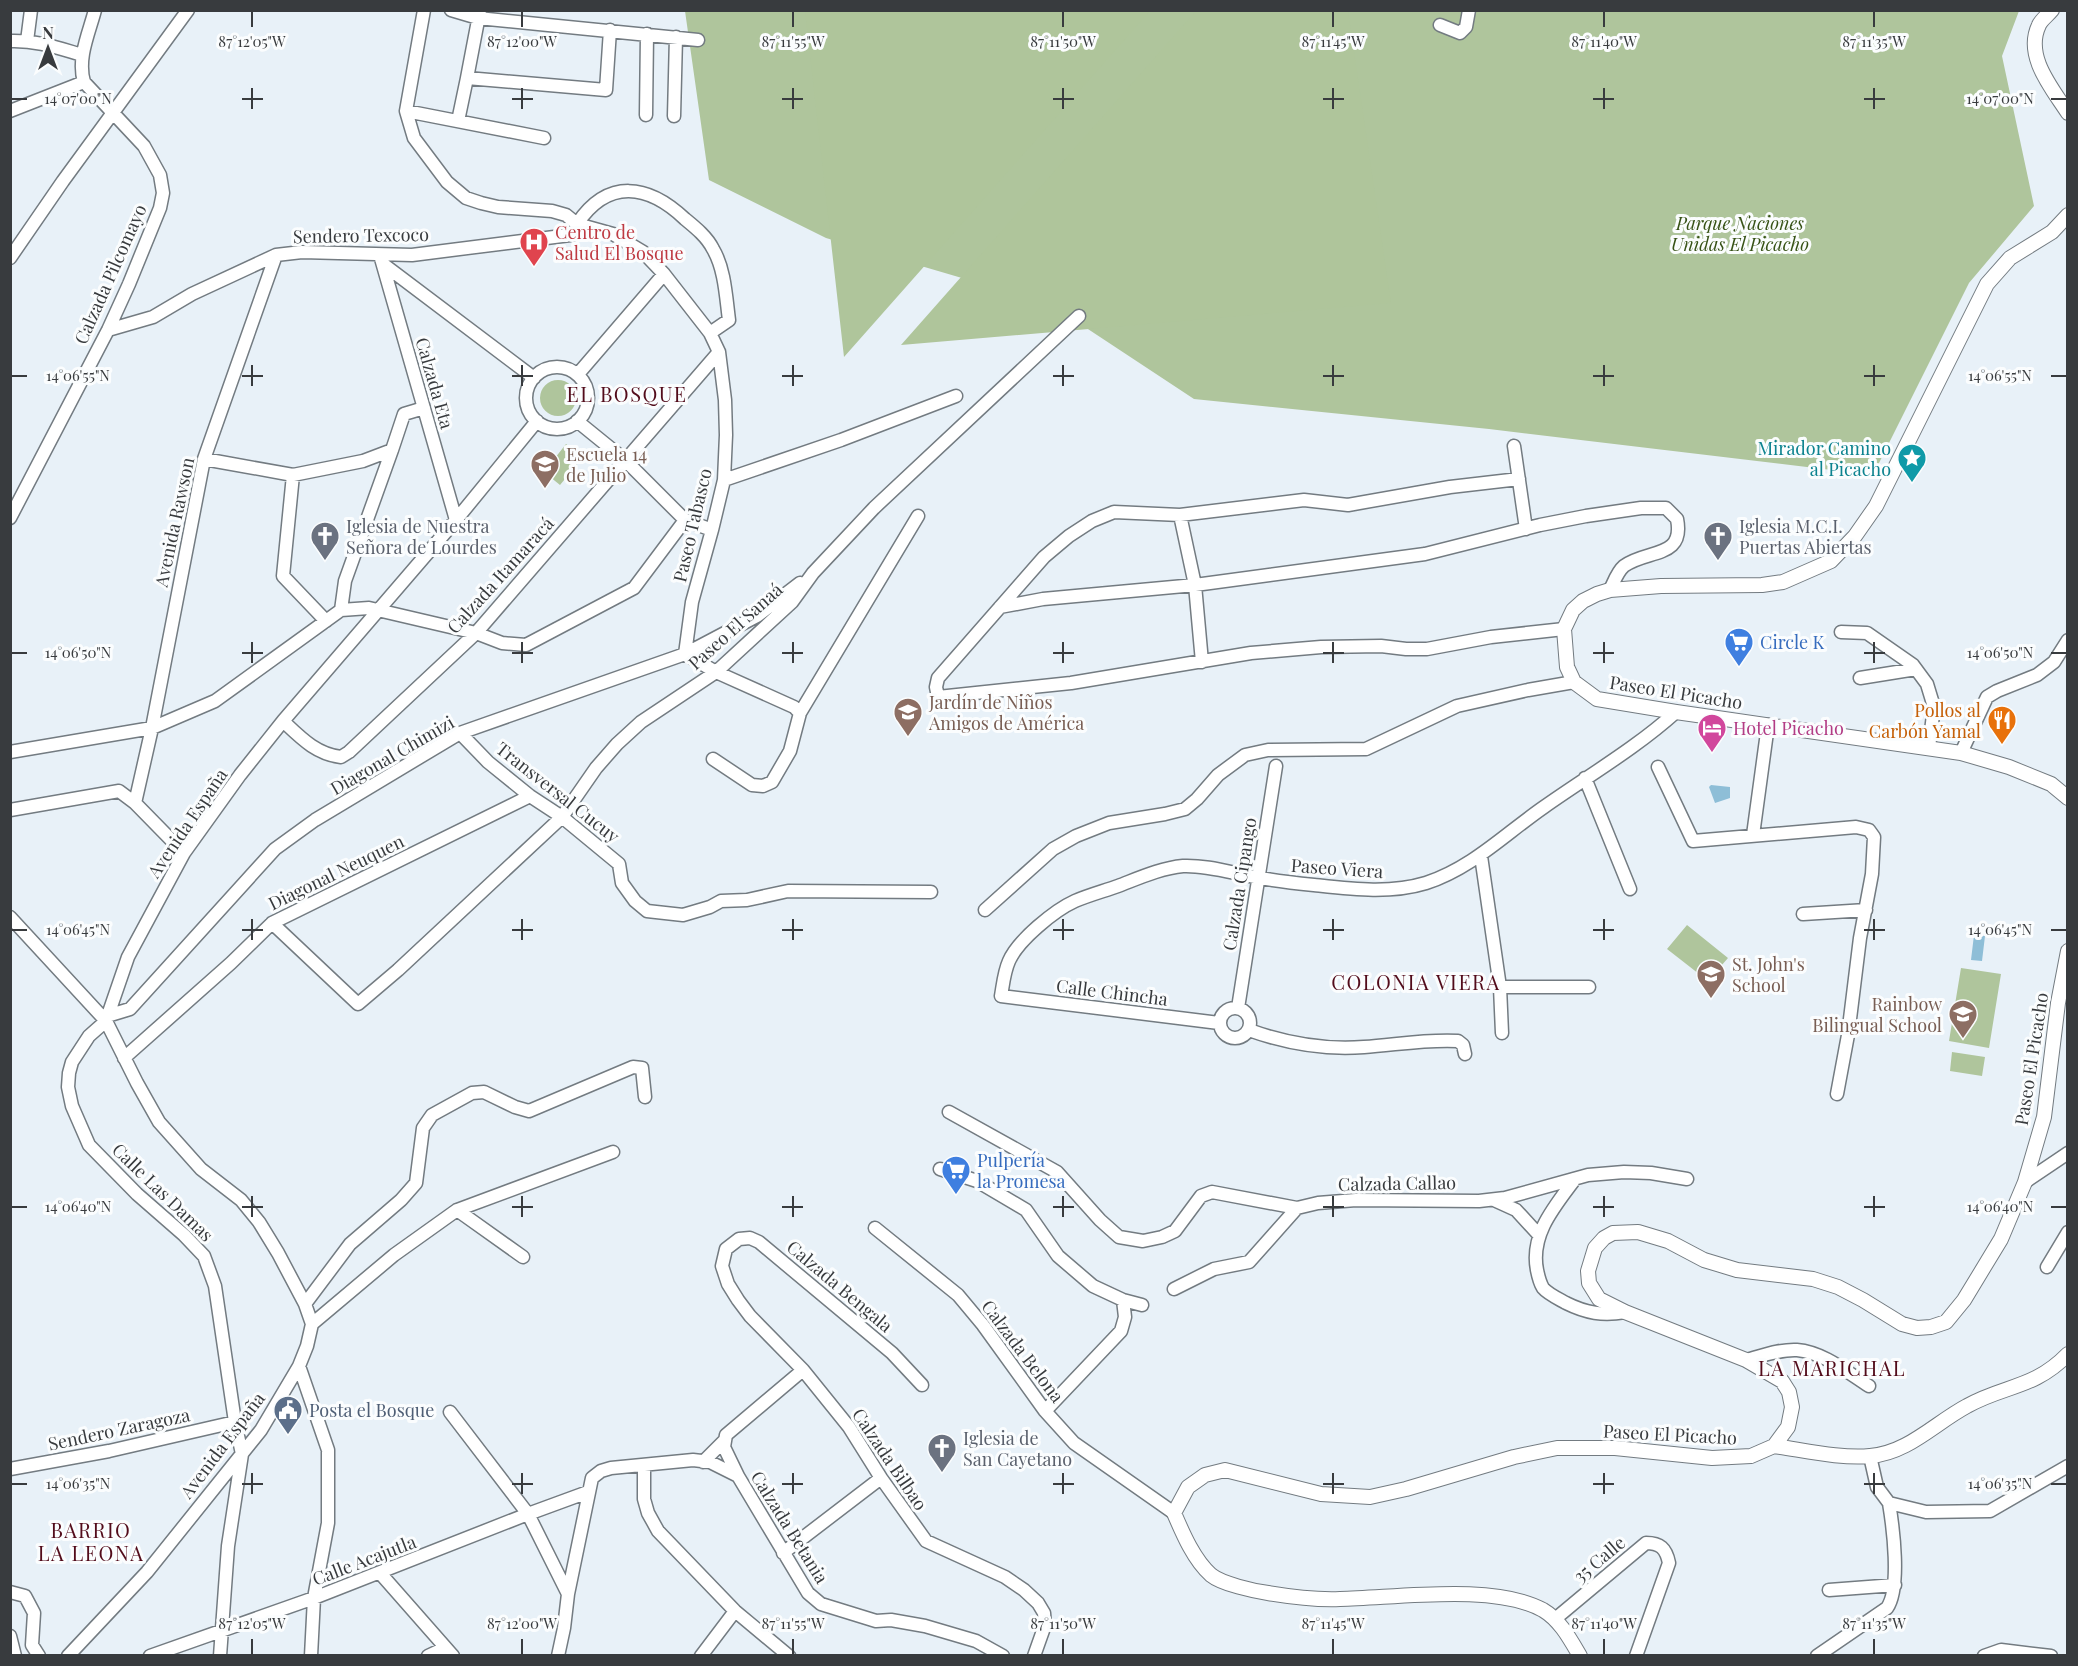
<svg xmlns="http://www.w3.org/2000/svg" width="2078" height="1666" viewBox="0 0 2078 1666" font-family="'Playfair Display',serif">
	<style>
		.green { fill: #afc59c }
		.forest { fill: #afc59b }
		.water { fill: #8ebed7 }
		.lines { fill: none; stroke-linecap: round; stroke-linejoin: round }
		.minor-casing { stroke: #737b81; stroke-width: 15 }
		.tertiary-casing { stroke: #737b81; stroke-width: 16 }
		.minor { stroke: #fff; stroke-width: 12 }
		.tertiary { stroke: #fff; stroke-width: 14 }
		.ticks { fill: none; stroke: #383b3e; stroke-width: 2 }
		.labels { text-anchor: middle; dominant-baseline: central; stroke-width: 6; stroke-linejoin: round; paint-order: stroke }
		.park-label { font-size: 18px; font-style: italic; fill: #375216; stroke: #fbfdfe }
		.health-label { font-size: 18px; fill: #be3a42; stroke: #fbfdfe; text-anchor: start }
		.street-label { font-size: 18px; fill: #383b3e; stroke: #fbfdfe }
		.culture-label { font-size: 18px; fill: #0d838f; stroke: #fbfdfe; text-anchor: end }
		.education-label { font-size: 18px; fill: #785e54; stroke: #fbfdfe; text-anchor: start }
		.worship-label { font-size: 18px; fill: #5b616d; stroke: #fbfdfe; text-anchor: start }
		.shop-label { font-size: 18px; fill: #366cbe; stroke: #fbfdfe; text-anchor: start }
		.food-label { font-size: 18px; fill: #c56008; stroke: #fbfdfe; text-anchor: end }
		.hotel-label { font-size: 18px; fill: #b23c85; stroke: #fbfdfe; text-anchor: start }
		.service-label { font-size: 18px; fill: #4e5e75; stroke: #fbfdfe; text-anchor: start }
		.neighbourhood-label { font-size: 20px; letter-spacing: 1.5px; fill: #520c1b; stroke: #fbfdfe }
		.ticks-label { font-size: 15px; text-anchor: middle; fill: #383b3e; stroke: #fbfdfe; stroke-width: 6; stroke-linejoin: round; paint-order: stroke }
	</style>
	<rect width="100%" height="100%" fill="#e8f1f8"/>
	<path class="green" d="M685 11H2019L2002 56 2034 206 1969 283 1873 475 1489 429 1194 399 1050 304 826 238 709 180Z
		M540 398a18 18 0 1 1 36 0a18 18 0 1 1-36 0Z
		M566 444 583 457 560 485 544 472Z
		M1687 925 1728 958 1708 981 1667 949Z
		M1961 968 2001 974 1989 1048 1949 1041Z
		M1952 1052 1985 1057 1982 1076 1950 1071Z"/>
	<path class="forest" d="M805 11H1150L844 357Z
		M1196 11H1348L1391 303 901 345Z"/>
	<path class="water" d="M1711 785 1730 787V798L1715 803 1709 787Z
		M1974 935 1985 936 1982 961 1971 960Z"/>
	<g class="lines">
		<g class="minor-casing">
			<path id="minor" d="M424 10 406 111 414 138 447 182 466 198 481 203 498 207 552 211 566 215 577 224 613 234 643 252 664 274 710 333 719 352 725 400 726 435 724 480 712 530 692 602 685 654
				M451 10 478 18 698 40
				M480 10 467 78 606 90 610 30
				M1440 25 1460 33 1466 27 1469 10
				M10 41C36 40 58 48 82 55
				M27 41 31 10
				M10 111 84 82
				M406 111 544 138
				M646 115 647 34
				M674 116 676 37
				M458 121 467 78
				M577 224C608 178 648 184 685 219 696 228 707 237 713 249 725 269 726 298 729 320L710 333
				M380 255 456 520
				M10 258 63 181 188 10
				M383 264 534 378
				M108 330 153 317 192 294 276 255 302 252 412 255 570 235 593 230
				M526 398a31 31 0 1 1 62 0a31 31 0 1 1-62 0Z
				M578 374 664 274
				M577 421 625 460 685 520 712 530
				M1514 446 1526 529
				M204 459 293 475 363 461 392 450 404 414 424 408
				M293 475 283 576 326 621
				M1519 479 1450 487 1348 505 1304 500 1180 515 1114 512 1092 521 1069 536 1044 557 938 678 936 687 938 697 1071 683 1251 653 1321 647 1381 646 1406 649H1427L1491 637 1564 629
				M724 480 841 440 956 396
				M1180 515 1195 585 1202 662
				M10 518 108 330 129 284 160 208 163 193 160 175 144 146 84 82C77 58 89 33 95 10
				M1000 607 1043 599 1195 585 1425 554 1540 525 1586 516 1641 508H1666L1677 519C1685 559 1647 549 1624 566 1617 572 1614 582 1610 590
				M341 610 345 581 392 450
				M1841 632 1867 633 1913 665 1927 684 1934 707 1929 747
				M685 654 716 672 794 707 800 713
				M1860 678 1916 669
				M283 721C301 738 316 754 341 757L349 752 476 633 719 352
				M460 733 488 762 530 796 562 817 619 864 622 883 635 901 647 911 683 915 710 907 721 901 747 900 788 891 931 892
				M10 752 152 728 215 701 341 610 369 608 476 633 502 643 526 645 634 588 685 520
				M1961 753 1987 697 1997 691 2037 675 2054 662 2068 640
				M713 759 752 785 763 786 772 782 790 751 800 713 918 516
				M1658 767 1693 841 1856 827 1869 830 1874 837 1872 874 1860 938 1848 1035 1837 1094
				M1585 778 1630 889
				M135 803 152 728 204 459 276 255
				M10 810 119 791 135 803 184 853
				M1753 835 1768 725
				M1481 856 1500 987 1502 1033
				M985 910 1053 849 1076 836 1109 823 1165 814 1185 809 1197 799 1218 775 1245 755 1268 750 1366 749 1457 706 1528 690 1574 682
				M1803 914 1866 910
				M10 917 106 1021 137 1083 159 1122 201 1169 241 1200 259 1222 278 1253 305 1304 312 1324 307 1346 299 1366 261 1430 147 1572 68 1656
				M272 923 358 1004 398 970 562 817 596 768 617 744 641 722 716 672 792 602 813 573 874 508 1079 316
				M1500 987H1589
				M1220 1023a15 15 0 1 1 30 0a15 15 0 1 1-30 0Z
				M1238 1008 1276 766
				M107 1016 130 1009 275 849 315 820 460 733 685 654 757 616 800 583
				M1219 1023 1001 996C1003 985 1004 972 1009 961 1018 940 1055 910 1075 901 1089 895 1104 891 1118 886 1139 878 1161 868 1183 866 1207 865 1232 873 1255 877 1275 881 1294 883 1314 885 1351 889 1390 894 1426 883 1472 868 1505 834 1544 807 1588 776 1636 748 1676 712
				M1249 1030C1285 1043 1325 1050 1364 1047 1395 1045 1426 1039 1458 1041L1463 1045 1465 1054
				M124 1058 231 963 272 923 530 796
				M949 1112 1057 1172 1100 1220 1119 1237 1143 1241 1162 1237 1175 1231 1201 1196 1212 1192 1297 1208 1318 1203 1356 1200 1479 1201 1505 1198 1588 1175 1624 1172 1651 1173 1687 1179
				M940 1169 977 1181 1026 1210 1058 1256 1093 1286 1123 1300 1142 1305
				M1575 1179C1555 1206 1530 1234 1537 1270 1538 1275 1540 1283 1543 1288 1548 1294 1559 1299 1566 1303 1586 1313 1603 1316 1625 1312
				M2025 1182 2068 1153
				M1494 1200 1516 1210 1539 1235
				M457 1210 523 1257
				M875 1228 958 1295 983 1325 1045 1411 1074 1443 1174 1513
				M2047 1267 2068 1232
				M1174 1289 1214 1269 1249 1262 1297 1208
				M305 1304 350 1244 401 1200 416 1183 423 1128 432 1115 472 1093 484 1092 515 1107 529 1111 633 1067 642 1068 645 1097
				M312 1324 394 1255 457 1210 613 1152
				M1746 1360C1762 1356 1780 1349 1797 1350 1823 1352 1847 1372 1869 1386
				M299 1366 328 1450V1523L314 1598 311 1656
				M922 1385 892 1353 759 1242 750 1238 739 1239 726 1249 722 1266 728 1284 738 1300 750 1316 803 1370 849 1427 881 1478 926 1541 1005 1577 1024 1590 1038 1603 1044 1613 1045 1625 1034 1656
				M1045 1411 1121 1331 1125 1317 1123 1300
				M450 1412 528 1514 568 1594
				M1870 1456 1877 1487 1889 1503 1926 1512 1990 1511 2068 1466
				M703 1462 724 1441
				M644 1465V1499L648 1513 658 1531 735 1611 789 1656
				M10 1469 109 1451 235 1422
				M738 1476 724 1447 726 1435 803 1370
				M783 1553 881 1478
				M380 1573 453 1656
				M1829 1590 1895 1585
				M10 1592 25 1596 34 1613 32 1645 39 1656
				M1555 1619 1646 1543C1660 1543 1666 1548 1669 1563L1636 1656
				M10 1636 15 1656
				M150 1656 314 1598 528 1514 588 1492
				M220 1656 228 1546 242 1454 235 1422 215 1286 204 1256 184 1235 137 1194 89 1145 72 1106 68 1087 69 1073 72 1062 89 1036 106 1021 128 957 184 853 240 775 283 721 456 520 537 421
				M428 1656 445 1648
				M558 1656 564 1628 568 1594 592 1478 601 1471 611 1468 693 1460 710 1462 738 1476 808 1593 821 1604 876 1621 891 1620 925 1626 976 1641 1003 1656
				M701 1656 735 1611
				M1817 1656 1887 1608C1901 1588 1893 1527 1889 1503
				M1984 1656 2001 1650 2051 1656"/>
		</g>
		<g class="tertiary-casing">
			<path id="tertiary" d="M2052 10C2048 15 2041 20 2039 25 2024 56 2052 88 2068 113
				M2068 215 2052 232 2010 258 1987 284 1876 506 1855 536 1831 561 1783 582 1762 585 1661 586 1610 590 1597 594 1583 601 1573 610 1564 629 1567 667 1574 682 1597 699 1676 712 1961 753 2009 767 2051 784 2068 798
				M1774 1446C1803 1450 1842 1459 1870 1456 1908 1453 1935 1423 1967 1406 2004 1385 2034 1389 2068 1354
				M1580 1656C1570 1639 1560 1620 1543 1610 1494 1583 1396 1598 1340 1599 1316 1600 1292 1597 1268 1593 1254 1591 1222 1584 1211 1575 1194 1560 1183 1534 1174 1513L1188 1487 1205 1475 1225 1470 1321 1494 1370 1497 1406 1489 1514 1457 1557 1448H1615L1712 1458 1751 1456 1774 1446 1788 1427 1792 1407 1789 1392 1782 1381 1746 1360 1625 1312 1599 1299 1589 1283 1588 1271 1595 1248 1604 1238 1613 1233 1638 1232 1668 1241 1704 1260 1737 1270 1813 1279 1838 1287 1863 1300 1902 1324 1917 1328 1931 1327 1946 1322 1964 1300 2001 1239 2025 1182 2044 1117 2058 1003 2068 951"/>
		</g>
		<use href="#minor" class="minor"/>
		<use href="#tertiary" class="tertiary"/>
	</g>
	<path class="ticks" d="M252 12V27M522 12V27M793 12V27M1063 12V27M1333 12V27M1604 12V27M1874 12V27M252 88V109M522 88V109M793 88V109M1063 88V109M1333 88V109M1604 88V109M1874 88V109M12 99H27M242 99H263M512 99H533M782 99H803M1053 99H1074M1323 99H1344M1593 99H1614M1864 99H1885M2051 99H2066M252 365V386M522 365V386M793 365V386M1063 365V386M1333 365V386M1604 365V386M1874 365V386M12 376H27M242 376H263M512 376H533M782 376H803M1053 376H1074M1323 376H1344M1593 376H1614M1864 376H1885M2051 376H2066M252 642V663M522 642V663M793 642V663M1063 642V663M1333 642V663M1604 642V663M1874 642V663M12 653H27M242 653H263M512 653H533M782 653H803M1053 653H1074M1323 653H1344M1593 653H1614M1864 653H1885M2051 653H2066M252 919V940M522 919V940M793 919V940M1063 919V940M1333 919V940M1604 919V940M1874 919V940M12 930H27M242 930H263M512 930H533M782 930H803M1053 930H1074M1323 930H1344M1593 930H1614M1864 930H1885M2051 930H2066M252 1196V1217M522 1196V1217M793 1196V1217M1063 1196V1217M1333 1196V1217M1604 1196V1217M1874 1196V1217M12 1207H27M242 1207H263M512 1207H533M782 1207H803M1053 1207H1074M1323 1207H1344M1593 1207H1614M1864 1207H1885M2051 1207H2066M252 1473V1494M522 1473V1494M793 1473V1494M1063 1473V1494M1333 1473V1494M1604 1473V1494M1874 1473V1494M12 1484H27M242 1484H263M512 1484H533M782 1484H803M1053 1484H1074M1323 1484H1344M1593 1484H1614M1864 1484H1885M2051 1484H2066M252 1639V1654M522 1639V1654M793 1639V1654M1063 1639V1654M1333 1639V1654M1604 1639V1654M1874 1639V1654"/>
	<defs>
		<g id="hospital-pin" transform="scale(1.5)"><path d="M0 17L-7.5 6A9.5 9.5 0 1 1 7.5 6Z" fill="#e0444e" stroke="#fbfdfe"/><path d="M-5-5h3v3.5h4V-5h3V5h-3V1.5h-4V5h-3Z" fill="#fff"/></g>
		<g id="sight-pin" transform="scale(1.5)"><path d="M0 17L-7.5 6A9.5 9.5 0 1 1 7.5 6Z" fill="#0f9aa8" stroke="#fbfdfe"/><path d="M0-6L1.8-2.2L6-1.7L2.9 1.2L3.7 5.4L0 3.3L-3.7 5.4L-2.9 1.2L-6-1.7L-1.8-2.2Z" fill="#fff"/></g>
		<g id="school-pin" transform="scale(1.5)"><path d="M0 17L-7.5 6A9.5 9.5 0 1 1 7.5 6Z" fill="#8d6e63" stroke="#fbfdfe"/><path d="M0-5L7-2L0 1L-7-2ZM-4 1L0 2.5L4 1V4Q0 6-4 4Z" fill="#fff"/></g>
		<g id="church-pin" transform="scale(1.5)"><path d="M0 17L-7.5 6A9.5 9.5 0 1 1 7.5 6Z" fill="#6b7280" stroke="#fbfdfe"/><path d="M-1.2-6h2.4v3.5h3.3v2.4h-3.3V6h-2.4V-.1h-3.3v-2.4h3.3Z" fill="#fff"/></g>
		<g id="supermarket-pin" transform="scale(1.5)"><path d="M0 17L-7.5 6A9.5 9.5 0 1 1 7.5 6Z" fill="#3f7fe0" stroke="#fbfdfe"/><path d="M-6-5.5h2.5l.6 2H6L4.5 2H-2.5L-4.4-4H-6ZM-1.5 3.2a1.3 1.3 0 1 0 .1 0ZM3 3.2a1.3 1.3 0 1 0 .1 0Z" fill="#fff"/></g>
		<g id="restaurant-pin" transform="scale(1.5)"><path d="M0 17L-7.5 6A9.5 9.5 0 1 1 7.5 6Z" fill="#e8710a" stroke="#fbfdfe"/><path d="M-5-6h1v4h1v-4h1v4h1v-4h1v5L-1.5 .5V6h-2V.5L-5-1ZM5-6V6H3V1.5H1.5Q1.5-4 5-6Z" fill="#fff"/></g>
		<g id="hotel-pin" transform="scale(1.5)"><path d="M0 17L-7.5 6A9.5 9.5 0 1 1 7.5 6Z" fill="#d1479c" stroke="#fbfdfe"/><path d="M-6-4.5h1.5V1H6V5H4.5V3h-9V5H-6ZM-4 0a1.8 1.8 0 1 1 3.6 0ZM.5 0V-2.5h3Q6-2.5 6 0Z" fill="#fff"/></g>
		<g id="civic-pin" transform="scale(1.5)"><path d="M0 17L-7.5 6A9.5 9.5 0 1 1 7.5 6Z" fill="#5c6f8a" stroke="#fbfdfe"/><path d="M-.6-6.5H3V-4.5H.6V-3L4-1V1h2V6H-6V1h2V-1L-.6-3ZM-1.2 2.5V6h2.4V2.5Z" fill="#fff"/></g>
	</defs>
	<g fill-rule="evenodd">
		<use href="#hospital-pin" x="534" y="242"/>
		<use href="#sight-pin" x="1912" y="458"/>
		<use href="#school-pin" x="545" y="464"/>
		<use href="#church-pin" x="325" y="536"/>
		<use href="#church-pin" x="1718" y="536"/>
		<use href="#supermarket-pin" x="1739" y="642"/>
		<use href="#school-pin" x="908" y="712"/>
		<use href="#restaurant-pin" x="2002" y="720"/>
		<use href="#hotel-pin" x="1712" y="728"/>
		<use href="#school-pin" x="1711" y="974"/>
		<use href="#school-pin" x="1963" y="1014"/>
		<use href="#supermarket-pin" x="956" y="1170"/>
		<use href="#civic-pin" x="288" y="1410"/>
		<use href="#church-pin" x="942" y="1448"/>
	</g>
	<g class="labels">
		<g class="park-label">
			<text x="1740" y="223">Parque Naciones<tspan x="1740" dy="21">Unidas El Picacho</tspan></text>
		</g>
		<g class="health-label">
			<text x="555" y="232">Centro de<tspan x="555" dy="21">Salud El Bosque</tspan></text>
		</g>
		<g class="street-label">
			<text transform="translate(361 235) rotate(-1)">Sendero Texcoco</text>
			<text transform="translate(110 274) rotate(-66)">Calzada Pilcomayo</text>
			<text transform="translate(435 383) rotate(74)">Calzada Eta</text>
			<text transform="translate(174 522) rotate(-78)">Avenida Rawson</text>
			<text transform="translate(692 525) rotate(-77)">Paseo Tabasco</text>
			<text transform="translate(500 575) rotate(-48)">Calzada Itamaracá</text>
			<text transform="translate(735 626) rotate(-42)">Paseo El Sanaá</text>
			<text transform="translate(1676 692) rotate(9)">Paseo El Picacho</text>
			<text transform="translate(392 755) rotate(-30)">Diagonal Chimizi</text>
			<text transform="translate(558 792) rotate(38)">Transversal Cucuy</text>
			<text transform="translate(187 823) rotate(-56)">Avenida España</text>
			<text transform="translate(1337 868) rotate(4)">Paseo Viera</text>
			<text transform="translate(336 872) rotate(-26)">Diagonal Neuquen</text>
			<text transform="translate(1239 884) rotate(-81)">Calzada Cipango</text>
			<text transform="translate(1112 992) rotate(7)">Calle Chincha</text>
			<text transform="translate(2031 1059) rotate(-81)">Paseo El Picacho</text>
			<text transform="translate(1397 1183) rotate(-1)">Calzada Callao</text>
			<text transform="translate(163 1192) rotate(44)">Calle Las Damas</text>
			<text transform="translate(840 1286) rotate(40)">Calzada Bengala</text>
			<text transform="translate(1023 1351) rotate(53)">Calzada Belona</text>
			<text transform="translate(119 1429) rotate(-12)">Sendero Zaragoza</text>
			<text transform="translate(1670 1434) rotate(3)">Paseo El Picacho</text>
			<text transform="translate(222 1445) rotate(-53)">Avenida España</text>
			<text transform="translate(890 1459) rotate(56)">Calzada Bilbao</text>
			<text transform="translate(790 1527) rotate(58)">Calzada Betania</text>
			<text transform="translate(1599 1559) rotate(-40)">35 Calle</text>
			<text transform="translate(364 1560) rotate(-21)">Calle Acajutla</text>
		</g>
		<g class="culture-label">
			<text x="1891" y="448">Mirador Camino<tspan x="1891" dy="21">al Picacho</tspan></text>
		</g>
		<g class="education-label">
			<text x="566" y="454">Escuela 14<tspan x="566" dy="21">de Julio</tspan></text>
			<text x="929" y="702">Jardín de Niños<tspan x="929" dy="21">Amigos de América</tspan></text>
			<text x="1732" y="964">St. John's<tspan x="1732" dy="21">School</tspan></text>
			<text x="1942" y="1004" text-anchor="end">Rainbow<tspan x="1942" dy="21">Bilingual School</tspan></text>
		</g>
		<g class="worship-label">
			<text x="346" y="526">Iglesia de Nuestra<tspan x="346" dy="21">Señora de Lourdes</tspan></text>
			<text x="1739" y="526">Iglesia M.C.I.<tspan x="1739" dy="21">Puertas Abiertas</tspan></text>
			<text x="963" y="1438">Iglesia de<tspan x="963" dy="21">San Cayetano</tspan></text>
		</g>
		<g class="shop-label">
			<text x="1760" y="642">Circle K</text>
			<text x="977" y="1160">Pulpería<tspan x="977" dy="21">la Promesa</tspan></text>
		</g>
		<g class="food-label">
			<text x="1981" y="710">Pollos al<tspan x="1981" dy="21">Carbón Yamal</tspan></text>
		</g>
		<g class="hotel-label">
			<text x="1733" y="728">Hotel Picacho</text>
		</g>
		<g class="service-label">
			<text x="309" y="1410">Posta el Bosque</text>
		</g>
		<g class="neighbourhood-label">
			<text x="627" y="393">EL BOSQUE</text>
			<text x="1416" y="981">COLONIA VIERA</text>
			<text x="1832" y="1367">LA MARICHAL</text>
			<text x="91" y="1529">BARRIO<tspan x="91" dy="23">LA LEONA</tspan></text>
		</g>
	</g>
	<g class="ticks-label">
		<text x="252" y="47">87°12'05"W</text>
		<text x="522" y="47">87°12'00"W</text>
		<text x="793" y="47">87°11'55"W</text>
		<text x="1063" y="47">87°11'50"W</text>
		<text x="1333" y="47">87°11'45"W</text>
		<text x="1604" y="47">87°11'40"W</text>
		<text x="1874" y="47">87°11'35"W</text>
		<text x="78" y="104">14°07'00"N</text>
		<text x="2000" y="104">14°07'00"N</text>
		<text x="78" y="381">14°06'55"N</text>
		<text x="2000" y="381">14°06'55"N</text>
		<text x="78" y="658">14°06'50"N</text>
		<text x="2000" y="658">14°06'50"N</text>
		<text x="78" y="935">14°06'45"N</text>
		<text x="2000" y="935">14°06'45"N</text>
		<text x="78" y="1212">14°06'40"N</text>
		<text x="2000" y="1212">14°06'40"N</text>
		<text x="78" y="1489">14°06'35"N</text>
		<text x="2000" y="1489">14°06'35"N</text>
		<text x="252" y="1629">87°12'05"W</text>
		<text x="522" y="1629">87°12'00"W</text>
		<text x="793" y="1629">87°11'55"W</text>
		<text x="1063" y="1629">87°11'50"W</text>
		<text x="1333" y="1629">87°11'45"W</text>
		<text x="1604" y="1629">87°11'40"W</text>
		<text x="1874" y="1629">87°11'35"W</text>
	</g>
	<rect width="2078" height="1666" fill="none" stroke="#383b3e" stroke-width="24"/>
	<g transform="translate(48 48)" stroke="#fbfdfe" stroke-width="4.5" paint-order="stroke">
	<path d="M0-4.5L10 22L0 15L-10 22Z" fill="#383b3e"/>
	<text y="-9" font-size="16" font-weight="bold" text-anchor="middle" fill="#383b3e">N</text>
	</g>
</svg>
